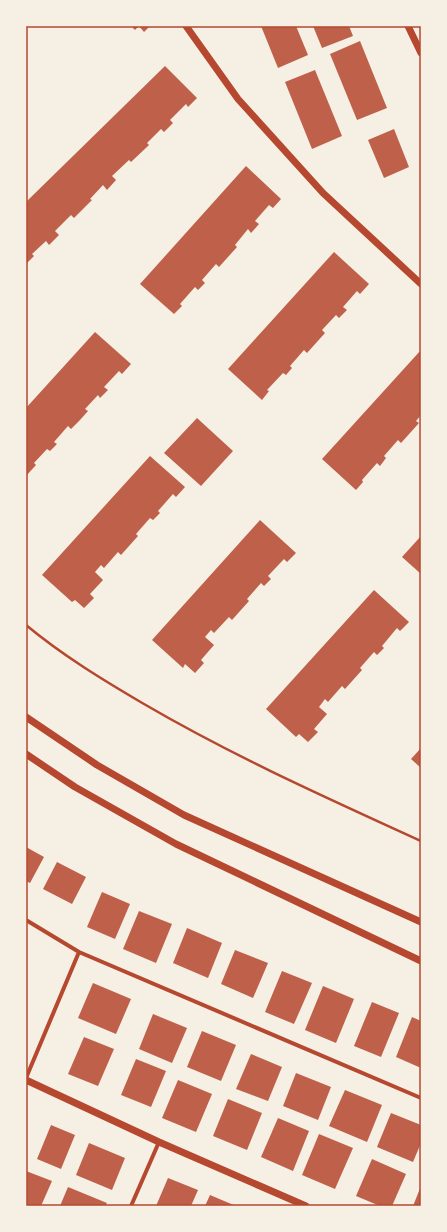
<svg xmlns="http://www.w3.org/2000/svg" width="447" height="1232" viewBox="0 0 447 1232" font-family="Overpass,sans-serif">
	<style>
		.building { fill: #bf614a }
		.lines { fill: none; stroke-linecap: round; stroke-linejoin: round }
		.path { stroke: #b5482f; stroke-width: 2.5 }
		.minor { stroke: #b5482f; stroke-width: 4 }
		.tertiary { stroke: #b5482f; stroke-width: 7 }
		.neatline { fill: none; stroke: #b5482f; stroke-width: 1.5 }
	</style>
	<rect width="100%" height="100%" fill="#f6efe4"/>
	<path class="building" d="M131 26H150L144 32 139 26 135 30Z
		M261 26H296L308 55 278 68Z
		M313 26H349L353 36 322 48Z
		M360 41 387 108 357 120 330 54Z
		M165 66 197 98 188 107 186 104 170 120 173 123 164 132 161 129 147 143 149 145 131 162 129 160 112 176 116 180 107 190 103 185 90 199 92 200 74 218 71 215 55 231 59 235 49 245 46 241 32 254 34 256 26 264V202Z
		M315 70 342 136 312 149 285 82Z
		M394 129 409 167 384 178 368 140Z
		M246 166 281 199 273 208 269 205 255 221 259 224 251 233 248 229 235 245 237 247 219 267 216 264 202 280 205 283 198 290 195 287 180 304 182 306 174 314 140 284Z
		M334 252 369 284 360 294 357 291 343 307 347 310 339 318 336 315 322 330 325 333 307 353 304 350 290 366 292 368 286 375 283 373 267 390 269 391 262 400 228 369Z
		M95 332 131 364 122 374 119 371 104 387 108 390 100 398 98 395 85 409 88 411 80 420 71 429 68 426 54 442 57 444 50 451 47 449 34 463 36 465 26 476V408Z
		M421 350V415L416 421 419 423 401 443 398 440 384 456 386 458 380 466 377 463 362 480 363 482 356 490 322 459Z
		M197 418 233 451 201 486 164 453Z
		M150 456 185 487 176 497 173 494 158 511 160 513 153 520 150 518 136 534 138 536 121 555 118 552 104 568 101 565 95 572 103 580 90 594 94 598 84 608 75 600 72 602 42 575Z
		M260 520 296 553 287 562 284 559 268 576 271 579 264 586 261 583 247 599 249 601 232 620 229 617 214 633 211 630 205 637 214 645 201 660 204 663 195 673 185 664 183 668 152 640Z
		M421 536V574L402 557Z
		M374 590 409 622 400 631 397 628 382 646 384 648 377 655 374 652 360 668 362 670 345 689 342 686 328 702 325 699 319 707 327 714 314 729 318 732 308 742 299 734 296 737 266 709Z
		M421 748V768L411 759Z
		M26 847 44 857 30 883 26 881Z
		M57 862 86 877 72 904 43 889Z
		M102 892 130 904 115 939 87 927Z
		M139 911 172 924 156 963 123 949Z
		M187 928 222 943 208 978 173 963Z
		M235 950 268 963 253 998 221 984Z
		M282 971 312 983 294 1024 265 1012Z
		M93 983 131 999 116 1034 78 1018Z
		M323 986 354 999 336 1043 305 1030Z
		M372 1002 399 1013 381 1057 354 1046Z
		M153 1014 187 1028 172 1063 139 1049Z
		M412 1017 421 1021V1068L396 1057Z
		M202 1031 236 1045 221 1081 187 1067Z
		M84 1037 114 1049 98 1086 68 1074Z
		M251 1054 282 1067 268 1101 236 1089Z
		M136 1059 166 1071 151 1107 121 1095Z
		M296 1073 331 1087 318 1120 283 1106Z
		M178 1080 212 1094 196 1132 162 1118Z
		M345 1090 382 1105 367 1142 329 1126Z
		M228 1099 262 1113 247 1150 213 1136Z
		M391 1113 421 1125V1143L413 1162 377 1147Z
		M278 1118 309 1131 293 1171 261 1157Z
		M51 1125 75 1135 61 1169 37 1159Z
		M319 1134 353 1148 335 1189 302 1175Z
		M89 1143 125 1158 112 1190 76 1175Z
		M372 1159 406 1174 392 1206H380L356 1196Z
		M26 1171 52 1181 41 1206H26Z
		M168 1178 198 1190 191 1206H156Z
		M421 1186V1206H413Z
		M68 1187 107 1203 105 1206H60Z
		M210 1195 236 1206H205Z"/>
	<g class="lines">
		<path class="path" d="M26 625C62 655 103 680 144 704 233 756 327 798 421 841"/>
		<path class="minor" d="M26 920 79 952 421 1098
			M26 1078 79 952
			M131 1206 159 1142"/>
		<path class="tertiary" d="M186 26 238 99 323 193 421 284
			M408 26 421 53
			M26 717 97 765 184 815 421 922
			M26 754 75 787 176 844 421 961
			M26 1080 159 1142 306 1206"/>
	</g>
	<rect width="447" height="1232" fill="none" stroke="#f6efe4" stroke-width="54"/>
	<rect x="27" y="27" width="393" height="1178" class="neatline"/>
</svg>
